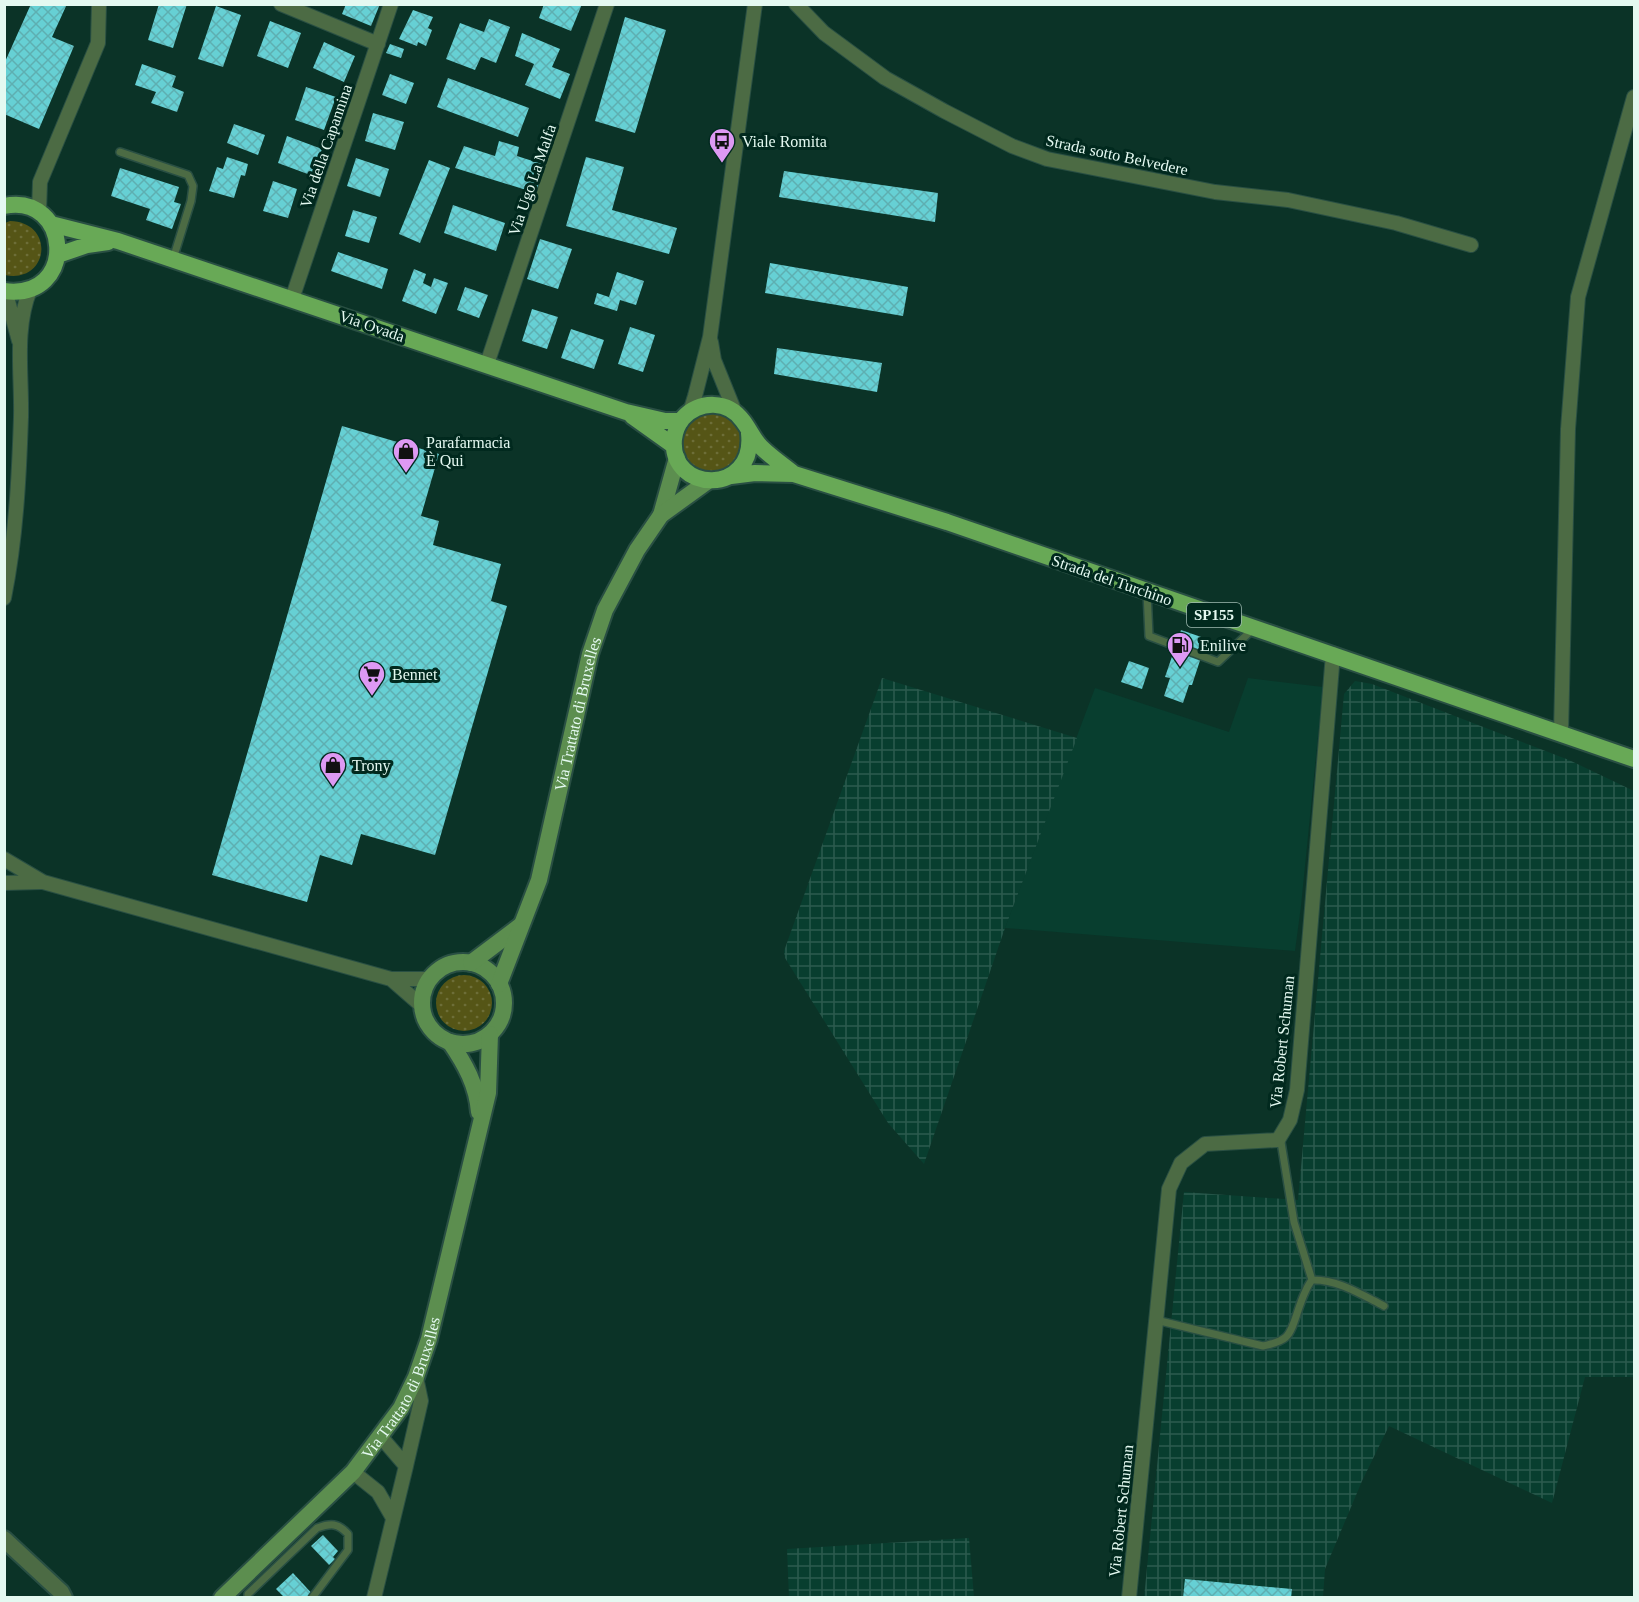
<svg xmlns="http://www.w3.org/2000/svg" width="1639" height="1602" viewBox="0 0 1639 1602" font-family="'Times New Roman',serif">
	<style>
		.built { fill: #083e2f }
		.industrial { fill: url(#industrial-grid) }
		.grass { fill: url(#grass-dots) }
		.building { fill: url(#building-cross-hatch) }
		.lines { fill: none; stroke-linecap: round; stroke-linejoin: round }
		.service-casing { stroke: #294f43; stroke-width: 10 }
		.minor-casing { stroke: #294f43; stroke-width: 16 }
		.tertiary-casing { stroke: #294f43; stroke-width: 20 }
		.secondary-casing { stroke: #294f43; stroke-width: 20 }
		.primary-casing { stroke: #294f43; stroke-width: 20 }
		.service { stroke: #4c6b44; stroke-width: 7 }
		.minor { stroke: #4c6b44; stroke-width: 14 }
		.tertiary { stroke: #4c6b44; stroke-width: 16 }
		.secondary { stroke: #5c8e4f; stroke-width: 16 }
		.primary { stroke: #68a956; stroke-width: 16 }
		.labels { text-anchor: middle; dominant-baseline: central; stroke-width: 6; stroke-linejoin: round; paint-order: stroke }
		.shield { fill: #01291e; stroke: #a0bbb2; stroke-width: 1.5 }
		.shield-label { font-size: 15px; font-weight: bold; fill: #e4f9f1 }
		.poi-label { font-size: 16px; fill: #e4f9f1; stroke: #01291e; text-anchor: start }
		.street-label { font-size: 16px; fill: #e4f9f1; stroke: #01291e }
	</style>
	<defs>
		<pattern id="industrial-grid" width="8" height="8" patternUnits="userSpaceOnUse" patternTransform="scale(1.5)"><rect width="8" height="8" fill="#083e2f"/><path d="M0 4h8M4 0v8" fill="none" stroke="#2c5b4e"/></pattern>
		<pattern id="grass-dots" width="8" height="8" patternUnits="userSpaceOnUse" patternTransform="scale(1.5)"><rect width="8" height="8" fill="#555516"/><path d="M2 2h.1M6 6h.1" fill="none" stroke="#6d6e38" stroke-width="1.8" stroke-linecap="round"/></pattern>
		<pattern id="building-cross-hatch" width="8" height="8" patternUnits="userSpaceOnUse" patternTransform="scale(1.5)"><rect width="8" height="8" fill="#66d0d4"/><path d="M0 0l8 8M0 8l8-8" fill="none" stroke="#5eafb1"/></pattern>
	</defs>
	<rect width="100%" height="100%" fill="#0b3327"/>
	<path class="built" d="M1248 678 1323 687 1301 906 1295 951 1005 928 1095 688 1229 732Z"/>
	<path class="industrial" d="M882 678 1077 738 1005 928 924 1164 888 1123 785 958 784 951Z
		M1355 681 1372 684 1569 760 1634 791V1377H1585L1552 1503 1389 1426 1362 1481 1325 1569 1323 1597 1144 1598 1184 1192 1298 1200 1344 694Z
		M969 1538 974 1597H789L787 1549Z"/>
	<path class="grass" d="M10 221C56 222 49 284 5 275V223Z
		M682 442a30 30 0 1 1 60 0a30 30 0 1 1-60 0Z
		M436 1003a28 28 0 1 1 56 0a28 28 0 1 1-56 0Z"/>
	<path class="building" d="M31 4H67L52 37 74 46 39 129 4 114V64Z
		M159 4H187L173 48 148 40Z
		M346 4H380L371 26 342 14Z
		M544 4H582L571 31 539 18Z
		M216 6 241 15 223 67 198 59Z
		M413 10 433 17 428 28 432 30 426 46 418 42 417 46 399 39Z
		M625 17 666 30 635 133 595 121Z
		M489 19 510 27 496 63 481 57 475 70 446 59 460 23 484 32Z
		M270 21 301 33 288 68 257 56Z
		M522 33 560 49 552 67 570 74 560 99 525 85 534 64 515 56Z
		M324 42 355 56 344 82 313 68Z
		M390 44 404 49 401 58 386 53Z
		M142 64 176 76 172 87 184 92 177 112 151 103 156 92 135 85Z
		M390 74 414 83 406 104 382 95Z
		M448 78 529 108 518 137 437 107Z
		M306 87 336 97 324 130 295 120Z
		M373 113 404 122 395 150 365 141Z
		M234 124 265 135 258 155 227 143Z
		M287 136 322 149 313 176 278 163Z
		M499 141 519 147 517 156 545 165 536 193 455 168 464 146 495 156Z
		M227 157 248 164 245 176 241 175 234 198 209 191 217 167 223 169Z
		M586 157 624 167 612 210 677 228 669 254 566 226Z
		M356 158 389 169 380 197 347 186Z
		M429 160 450 168 420 243 399 234Z
		M120 168 179 187 174 202 181 204 172 229 146 220 150 209 111 196Z
		M784 171 938 193 935 222 779 197Z
		M273 181 297 189 288 218 263 211Z
		M453 205 505 223 496 251 444 233Z
		M353 210 377 217 369 243 345 236Z
		M540 239 572 249 558 289 527 279Z
		M338 252 388 269 382 289 331 271Z
		M770 263 908 287 903 316 765 293Z
		M414 269 426 274 423 283 431 287 434 278 448 283 436 314 402 301Z
		M617 272 644 281 636 305 620 300 617 311 594 304 597 293 609 297Z
		M465 287 488 295 479 318 457 310Z
		M532 309 558 317 547 349 522 341Z
		M630 327 655 335 643 372 618 364Z
		M571 329 604 340 594 369 561 358Z
		M777 348 882 363 877 392 774 374Z
		M342 426 439 454 421 516 439 521 433 545 501 564 491 601 507 606 435 855 361 834 352 865 320 855 307 902 212 875Z
		M1181 630 1207 639 1192 685H1189L1183 703 1164 696 1170 678 1165 677Z
		M1129 661 1149 668 1142 689 1121 682Z
		M323 1535 338 1551 333 1557 335 1559 329 1565 311 1546Z
		M293 1573 316 1598H285L276 1589Z
		M1185 1579 1292 1589 1291 1598H1183Z"/>
	<g class="lines">
		<g class="service-casing">
			<path id="service" d="M120 152 188 175 193 186 191 201 173 259
				M1147 592 1149 636 1218 662 1252 630
				M1278 1140 1281 1142 1294 1222 1312 1280
				M1156 1320 1263 1346C1271 1344 1279 1343 1286 1337 1296 1328 1299 1296 1312 1280 1337 1279 1362 1295 1384 1306
				M248 1598V1594L317 1528C331 1523 338 1523 348 1534V1550L312 1598"/>
		</g>
		<g class="minor-casing">
			<path id="minor" d="M281 4 378 44
				M796 4 824 33 885 78 944 111 1012 146 1047 159 1215 192 1288 200 1396 223 1471 245
				M39 212 40 182 98 43 99 4
				M4 296 8 301 19 341
				M292 299 391 4
				M711 342 714 360 735 412
				M487 364 607 4
				M690 412 695 396 710 337 755 4
				M4 598C16 538 19 478 21 417 22 375 14 329 30 290
				M1561 733 1568 429 1578 297 1634 97
				M4 859 43 882 391 979H429
				M4 883 41 882
				M391 979 422 1006
				M406 1466 421 1401 416 1377
				M353 1472 378 1492 393 1518
				M374 1598 406 1466 381 1437
				M1129 1598 1169 1189 1181 1163 1205 1144 1278 1140 1290 1120 1297 1090 1333 654"/>
		</g>
		<g class="tertiary-casing">
			<path id="tertiary" d="M4 1539 61 1592 64 1598"/>
		</g>
		<g class="secondary-casing">
			<g id="secondary">
				<path d="M661 515 677 458"/>
				<circle cx="463" cy="1003" r="41"/>
				<path d="M471 963 520 926"/>
				<path id="s1" d="M499 984 539 880 590 654 605 610 637 550 661 515 708 481"/>
				<path d="M450 1042C465 1064 477 1085 479 1112"/>
				<path id="s2" d="M222 1598 353 1472 401 1408 416 1377 429 1339 488 1093 490 1034"/>
			</g>
		</g>
		<g class="primary-casing">
			<path id="primary" d="M4 206C71 192 79 301 4 291
				M51 224 118 241 626 412 665 421H681
				M58 255 87 245 108 242
				M632 416 674 446
				M749 433C756 496 669 494 674 439 675 431 678 424 683 418 700 400 728 400 743 421 750 430 753 439 761 447 771 457 783 465 794 474
				M731 476 755 473 794 474 947 522 1634 759"/>
		</g>
		<use href="#service" class="service"/>
		<use href="#minor" class="minor"/>
		<use href="#tertiary" class="tertiary"/>
		<use href="#secondary" class="secondary"/>
		<use href="#primary" class="primary"/>
	</g>
	<defs>
		<g id="bus-pin" transform="scale(1.35)"><path d="M0 17L-7.5 6A9.5 9.5 0 1 1 7.5 6Z" fill="#dd99f3" stroke="#01291e"/><path d="M-5-6H5V4H4V6H2V4H-2V6H-4V4H-5ZM-3.5-4V0h7V-4ZM-3.5 1.2v1.5H-2V1.2ZM2 1.2v1.5H3.5V1.2Z" fill="#111"/></g>
		<g id="shop-pin" transform="scale(1.35)"><path d="M0 17L-7.5 6A9.5 9.5 0 1 1 7.5 6Z" fill="#dd99f3" stroke="#01291e"/><path d="M-5-2.5h2.3a2.7 3.5 0 0 1 5.4 0H5L5.5 6h-11ZM-1.5-2.5h3a1.5 2.3 0 0 0-3 0Z" fill="#111"/></g>
		<g id="fuel-pin" transform="scale(1.35)"><path d="M0 17L-7.5 6A9.5 9.5 0 1 1 7.5 6Z" fill="#dd99f3" stroke="#01291e"/><path d="M-5.5-6h7V0h2V4h1.3V-2.5L3-4.5l.8-.8L6-3V5H2.5V1h-1V6h-7ZM-4.2-4.7v3.2H.2V-4.7Z" fill="#111"/></g>
		<g id="supermarket-pin" transform="scale(1.35)"><path d="M0 17L-7.5 6A9.5 9.5 0 1 1 7.5 6Z" fill="#dd99f3" stroke="#01291e"/><path d="M-6-5.5h2.5l.6 2H6L4.5 2H-2.5L-4.4-4H-6ZM-1.5 3.2a1.3 1.3 0 1 0 .1 0ZM3 3.2a1.3 1.3 0 1 0 .1 0Z" fill="#111"/></g>
	</defs>
	<g fill-rule="evenodd">
		<use href="#bus-pin" x="722" y="141"/>
		<use href="#shop-pin" x="406" y="451"/>
		<use href="#fuel-pin" x="1180" y="645"/>
		<use href="#supermarket-pin" x="372" y="674"/>
		<use href="#shop-pin" x="333" y="765"/>
	</g>
	<g class="labels">
		<rect class="shield" x="1187" y="603" width="54" height="24" rx="4.5"/>
		<g class="shield-label">
			<text x="1214" y="615">SP155</text>
		</g>
		<g class="poi-label">
			<text x="742" y="141">Viale Romita</text>
			<text x="426" y="442">Parafarmacia<tspan x="426" dy="18">È Qui</tspan></text>
			<text x="1200" y="645">Enilive</text>
			<text x="392" y="674">Bennet</text>
			<text x="352" y="765">Trony</text>
		</g>
		<g class="street-label">
			<text transform="translate(326 146) rotate(-71)">Via della Capannina</text>
			<text transform="translate(1117 155) rotate(12)">Strada sotto Belvedere</text>
			<text transform="translate(532 180) rotate(-71)">Via Ugo La Malfa</text>
			<text transform="translate(372 326) rotate(19)">Via Ovada</text>
			<text transform="translate(1112 580) rotate(19)">Strada del Turchino</text>
			<text stroke="none"><textPath href="#s1" startOffset="282">Via Trattato di Bruxelles</textPath></text>
			<text transform="translate(1282 1042) rotate(-84)">Via Robert Schuman</text>
			<text stroke="none"><textPath href="#s2" startOffset="280">Via Trattato di Bruxelles</textPath></text>
			<text transform="translate(1121 1511) rotate(-84)">Via Robert Schuman</text>
		</g>
	</g>
	<rect width="1639" height="1602" fill="none" stroke="#e4f9f1" stroke-width="12"/>
</svg>
